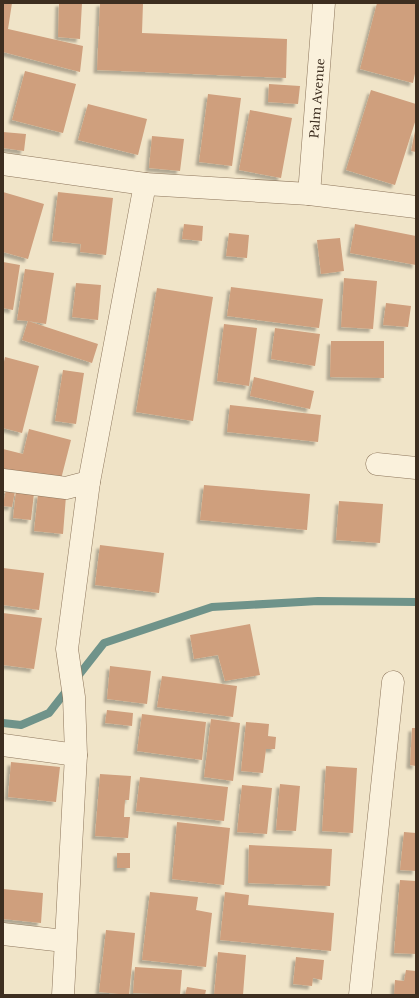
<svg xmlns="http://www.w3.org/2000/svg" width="419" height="998" viewBox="0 0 419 998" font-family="'Libre Baskerville',serif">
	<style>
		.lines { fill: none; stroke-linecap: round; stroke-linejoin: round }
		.stream { stroke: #6f938a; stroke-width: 8 }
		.building { fill: #cf9f7d; filter: url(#shadow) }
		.minor-casing { stroke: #8d765c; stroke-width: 23 }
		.minor { stroke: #faf1dc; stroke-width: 22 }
		.labels { text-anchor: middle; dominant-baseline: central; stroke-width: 3.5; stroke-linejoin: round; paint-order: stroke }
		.street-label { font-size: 12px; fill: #3d2e20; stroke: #f7eed8 }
	</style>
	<defs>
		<filter id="shadow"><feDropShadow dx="-3.5" dy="3.5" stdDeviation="1" flood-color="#0004"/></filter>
	</defs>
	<rect width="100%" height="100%" fill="#f0e4c8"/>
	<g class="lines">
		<path class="stream" d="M3 723 21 725 49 713 104 643 212 607 318 601 416 602"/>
	</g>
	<path class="building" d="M3 3H12L8 29 83 46 80 72 3 52Z
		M59 3H82L80 39 58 37Z
		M100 3H143L142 33 287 39 286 78 97 70Z
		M377 3H416V69L413 83 360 69Z
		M25 71 76 84 63 133 12 120Z
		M269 84 300 86 298 104 268 102Z
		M371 90 416 104V119L395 185 346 170Z
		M208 94 241 98 232 166 199 162Z
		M88 104 147 119 138 155 78 140Z
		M250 110 292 118 281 178 239 170Z
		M415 131 416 132V152L411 151Z
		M3 132 26 134 24 151 3 148Z
		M152 136 184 139 180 171 149 168Z
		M3 192 44 204 28 259 3 252Z
		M58 192 113 198 106 255 80 252 81 244 52 241Z
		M184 224 203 226 202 241 182 239Z
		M355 224 416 236V265L350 253Z
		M229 233 249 235 247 258 226 256Z
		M340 238 344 271 321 274 317 240Z
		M3 262 20 265 13 310 3 308Z
		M25 269 54 273 46 324 28 321 98 344 92 363 22 340 28 321 17 320Z
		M344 278 377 281 373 329 341 327Z
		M76 283 101 285 98 320 72 317Z
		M231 287 323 299 319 328 227 316Z
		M157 288 213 297 193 421 136 412Z
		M386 303 411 306 408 327 383 325Z
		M224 324 257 328 249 386 217 381Z
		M275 328 320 334 315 366 271 359Z
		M331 341H384V378L330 377Z
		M5 357 39 366 22 433 3 428V367Z
		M63 370 84 373 76 424 55 421Z
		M254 377 314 391 310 409 250 396Z
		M230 405 321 415 318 442 227 432Z
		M29 429 71 440 60 483 3 468V449L23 454Z
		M204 485 310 494 307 530 200 520Z
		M6 489 15 491 12 507 3 506Z
		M16 491 34 493 31 520 13 518Z
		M38 494 66 496 63 534 34 531Z
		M339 501 383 504 380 543 336 540Z
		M100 545 164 553 159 593 95 585Z
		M3 568 44 573 39 610 3 605Z
		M3 613 42 618 34 669 3 665Z
		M250 624 260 675 225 681 218 655 194 659 190 635Z
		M110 666 151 671 147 704 107 699Z
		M162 676 237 686 233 717 157 707Z
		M107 710 133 713 132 726 105 723Z
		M142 714 206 722 202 760 137 751Z
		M211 719 240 723 233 781 204 777Z
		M246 722 269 724 268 736 276 737 275 749H266L263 773 241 771Z
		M412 728H416V766L410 765Z
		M11 762 60 767 56 802 8 797Z
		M326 766 357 768 353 833 322 831Z
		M100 774 131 776 129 800H125L124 817H130L128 838 95 836Z
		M140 777 228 787 224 821 136 811Z
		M280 784 300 786 296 831 276 830Z
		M242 785 272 788 267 834 237 832Z
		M177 822 230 828 224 885 172 879Z
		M404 832 416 833V871L400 870Z
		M249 845 332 849 330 886 248 883Z
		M117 853H130V868H117Z
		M400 880 416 881V954L394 953Z
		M3 889 43 893 41 923 3 919Z
		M150 892 198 897 196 910 212 913 206 967 142 960Z
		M225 892 249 895 248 905 334 913 331 951 220 940Z
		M106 930 135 933 129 995 99 992Z
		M218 952 246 955 243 995H214Z
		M296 957 324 960 322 980 313 978 312 986 293 984Z
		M135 967 182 970 180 995 133 993Z
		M406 970 416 971V995H394L395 980 404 981Z
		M187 987 206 990 205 995H185Z"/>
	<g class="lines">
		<g class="minor-casing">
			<g id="minor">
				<path d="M3 164 145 184 89 482 67 649 74 697 76 755 63 995"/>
				<path d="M145 184 309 194 416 207"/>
				<path id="s1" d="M309 194 324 3"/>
				<path d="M377 464 416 468"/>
				<path d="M3 480 66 488 89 482"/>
				<path d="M3 745 76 755"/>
				<path d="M3 934 64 941"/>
				<path d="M360 995 393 682"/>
			</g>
		</g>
		<use href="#minor" class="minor"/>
	</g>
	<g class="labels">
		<g class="street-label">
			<text stroke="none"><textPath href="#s1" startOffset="96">Palm Avenue</textPath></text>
		</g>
	</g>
	<rect width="419" height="998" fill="none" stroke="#3d2e20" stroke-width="8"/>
</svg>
